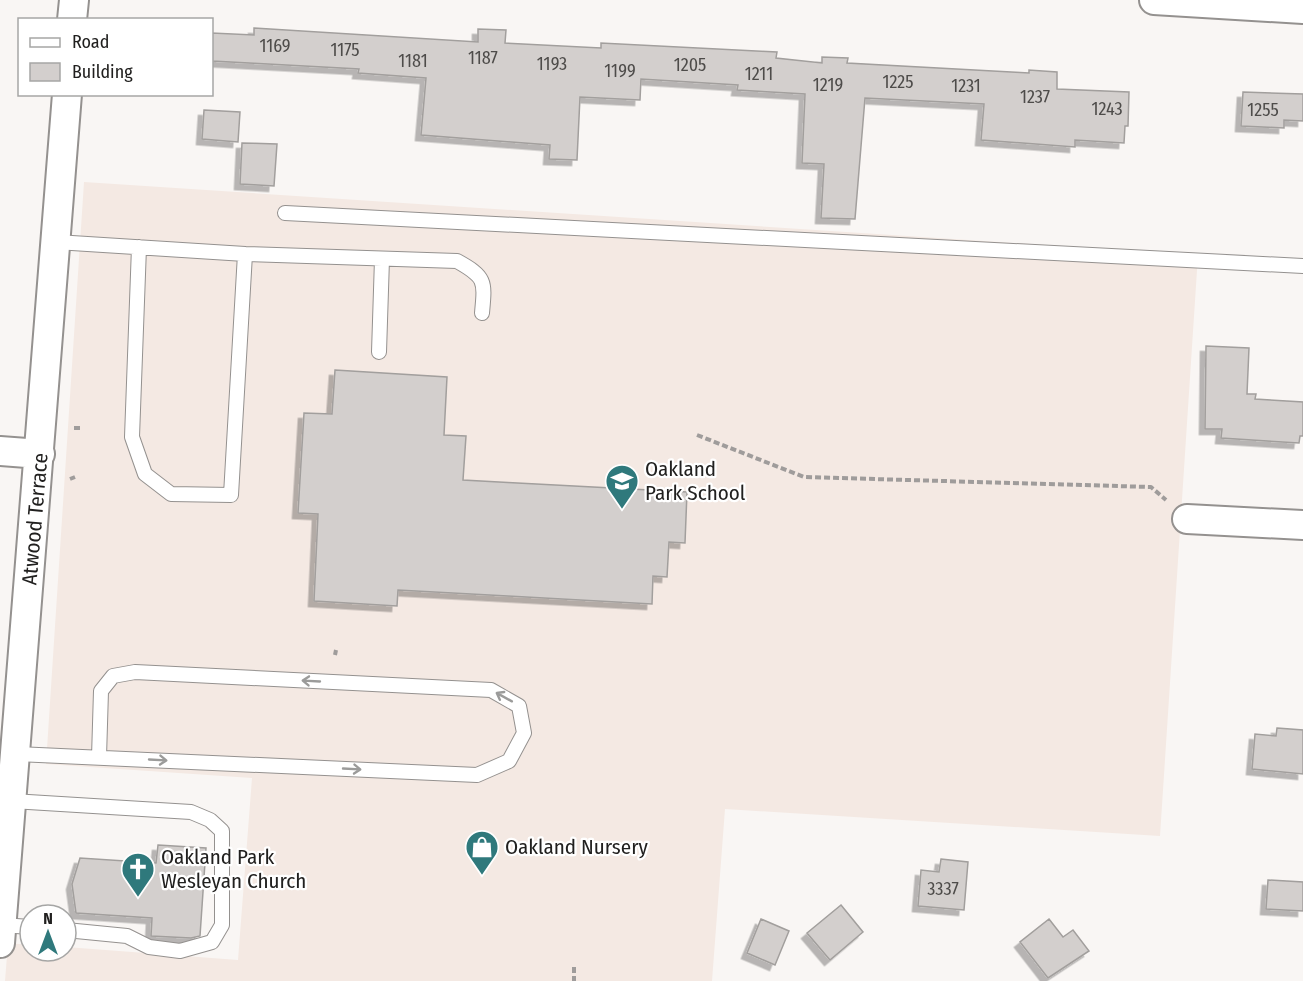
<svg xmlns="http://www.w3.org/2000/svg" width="1303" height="981" viewBox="0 0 1303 981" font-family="'Fira Sans Condensed',sans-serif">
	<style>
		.built { fill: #f4e9e3 }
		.building { fill: #d3cfcd; stroke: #a29f9d; stroke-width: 1.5; filter: url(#shadow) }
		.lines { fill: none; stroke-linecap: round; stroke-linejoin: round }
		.service-casing { stroke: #94918f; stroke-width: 16 }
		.minor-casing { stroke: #94918f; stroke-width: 32 }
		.path { stroke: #9f9c9b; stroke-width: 4; stroke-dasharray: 6 3; stroke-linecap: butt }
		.service { stroke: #fff; stroke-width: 14 }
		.minor { stroke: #fff; stroke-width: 28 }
		.oneway { stroke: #9b9b9a }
		.labels { text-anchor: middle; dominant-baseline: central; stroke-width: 4.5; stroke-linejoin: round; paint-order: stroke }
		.number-label { font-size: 18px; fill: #4e4c4a }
		.poi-label { font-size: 21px; fill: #21201f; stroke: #fff; text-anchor: start }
		.street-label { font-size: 21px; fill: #21201f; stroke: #fff }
	</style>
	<defs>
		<filter id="shadow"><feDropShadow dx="-5.5" dy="5.5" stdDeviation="0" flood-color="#0004"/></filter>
	</defs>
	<rect width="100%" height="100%" fill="#f9f6f4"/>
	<path class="built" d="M84 182 1198 255 1160 836 725 809 712 981H5L8 943 30 945V951H66V947L238 960 252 778 46 764Z"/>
	<path class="building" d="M254 28 478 42V29L506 30 505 43 601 48V43L777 52 776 58 822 63V57L848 58 847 63 1029 73V70L1057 72V89L1129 92 1128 126H1125L1124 143 1075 140V147L981 140 984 104 865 98 855 219 821 218 824 164 802 163 805 94 737 90 738 85 641 79 640 100 580 97 577 160 549 159 550 145 421 135 426 78 358 73 359 69 212 61V33L254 35Z
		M1243 92 1303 94V121L1284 120V128L1241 126Z
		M204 110 240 112 238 142 202 139Z
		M242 143 277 144 274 186 240 184Z
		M1206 346 1249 348 1247 394H1256L1255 399 1303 402V436H1300L1299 443 1221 438 1222 429H1205Z
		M335 370 447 377 444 435 466 436 463 480 687 492 685 543 669 542 667 577 653 576 652 604 398 590 397 606 314 601 318 514 298 513 304 413 332 414Z
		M1277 728 1303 730V774L1252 769 1255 734 1276 736Z
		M158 845 206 848 200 936 191 938 151 936 152 918 76 913 72 884 80 858 156 863Z
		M941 859 968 862 964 910 918 906 921 870 939 872Z
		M1268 880 1303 882V911L1266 909Z
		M841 905 863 932 830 960 807 933Z
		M761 919 789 931 775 965 747 953Z
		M1049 919 1063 937 1073 930 1089 951 1048 978 1020 942Z"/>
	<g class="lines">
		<g class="service-casing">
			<path id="service" d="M285 213 1303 266
				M56 242 245 254 231 495 171 494 145 474 132 437 139 247
				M245 254 457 261C486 277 485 281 482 313
				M379 352 382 259
				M17 754 477 775 509 761 524 733 519 706 491 690 135 672 113 676 101 691 99 757
				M12 801 191 812 210 820 222 831V925L212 942 180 951 149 947 127 936 66 930
				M2 925 30 927"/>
		</g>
		<g class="minor-casing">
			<path id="minor" d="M1154 0 1303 9
				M72 20 74 0
				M0 451 40 454
				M1187 519 1303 525
				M0 943 67 94"/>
		</g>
		<path class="path" d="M74 428H80
			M697 435 804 477 1151 487 1166 500
			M70 479 75 477
			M335 655 336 650
			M574 967V981"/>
		<use href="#service" class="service"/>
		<use href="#minor" class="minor"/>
	</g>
	<defs><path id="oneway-shaft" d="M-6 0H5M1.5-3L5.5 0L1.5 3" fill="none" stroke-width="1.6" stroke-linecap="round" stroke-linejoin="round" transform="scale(1.5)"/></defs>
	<g class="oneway">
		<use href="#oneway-shaft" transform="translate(311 681) rotate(-177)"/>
		<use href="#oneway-shaft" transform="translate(504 697) rotate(-151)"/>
		<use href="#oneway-shaft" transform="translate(158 760) rotate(3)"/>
		<use href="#oneway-shaft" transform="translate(352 769) rotate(3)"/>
	</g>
	<defs>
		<g id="school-pin" transform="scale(1.725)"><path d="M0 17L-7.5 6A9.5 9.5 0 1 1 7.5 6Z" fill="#2f797c" stroke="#fff"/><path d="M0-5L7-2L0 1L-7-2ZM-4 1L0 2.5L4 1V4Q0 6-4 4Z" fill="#fff"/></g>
		<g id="shop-pin" transform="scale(1.725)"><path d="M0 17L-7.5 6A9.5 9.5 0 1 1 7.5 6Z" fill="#2f797c" stroke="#fff"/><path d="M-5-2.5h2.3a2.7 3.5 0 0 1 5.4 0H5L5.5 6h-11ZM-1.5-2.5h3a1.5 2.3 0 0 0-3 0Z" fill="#fff"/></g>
		<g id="church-pin" transform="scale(1.725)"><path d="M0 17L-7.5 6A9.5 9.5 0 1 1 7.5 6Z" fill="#2f797c" stroke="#fff"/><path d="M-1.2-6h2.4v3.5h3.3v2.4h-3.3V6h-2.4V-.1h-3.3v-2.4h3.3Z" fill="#fff"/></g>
	</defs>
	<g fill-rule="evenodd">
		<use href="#school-pin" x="622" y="481"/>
		<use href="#shop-pin" x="482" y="847"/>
		<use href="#church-pin" x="138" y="869"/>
	</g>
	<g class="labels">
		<g class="number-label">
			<text x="275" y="46">1169</text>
			<text x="345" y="50">1175</text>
			<text x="483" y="58">1187</text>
			<text x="413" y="61">1181</text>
			<text x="552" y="64">1193</text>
			<text x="690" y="65">1205</text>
			<text x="620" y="71">1199</text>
			<text x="759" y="74">1211</text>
			<text x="898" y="82">1225</text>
			<text x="828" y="85">1219</text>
			<text x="966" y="86">1231</text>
			<text x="1035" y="97">1237</text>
			<text x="1107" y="109">1243</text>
			<text x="1263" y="110">1255</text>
			<text x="943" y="889">3337</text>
		</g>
		<g class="poi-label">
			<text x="645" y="469">Oakland<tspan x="645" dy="24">Park School</tspan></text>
			<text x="505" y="847">Oakland Nursery</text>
			<text x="161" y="857">Oakland Park<tspan x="161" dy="24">Wesleyan Church</tspan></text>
		</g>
		<g class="street-label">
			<text transform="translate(35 519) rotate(-85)">Atwood Terrace</text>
		</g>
	</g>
	<rect x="18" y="18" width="195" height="78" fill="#ffffff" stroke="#a6a6a5" stroke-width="1.5"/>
	<rect x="30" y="38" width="30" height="9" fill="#ffffff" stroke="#a6a6a5" stroke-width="1.5"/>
	<text x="72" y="48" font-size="18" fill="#21201f">Road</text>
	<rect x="30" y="63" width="30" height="18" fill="#d3cfcd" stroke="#a6a6a5" stroke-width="1.5"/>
	<text x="72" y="78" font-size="18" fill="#21201f">Building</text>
	<g transform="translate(48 933)"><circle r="28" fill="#ffffff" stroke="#a6a6a5" stroke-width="1.5"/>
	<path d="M0-4.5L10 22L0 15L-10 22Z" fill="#2f797c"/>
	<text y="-9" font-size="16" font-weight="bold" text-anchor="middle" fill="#21201f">N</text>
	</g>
</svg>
